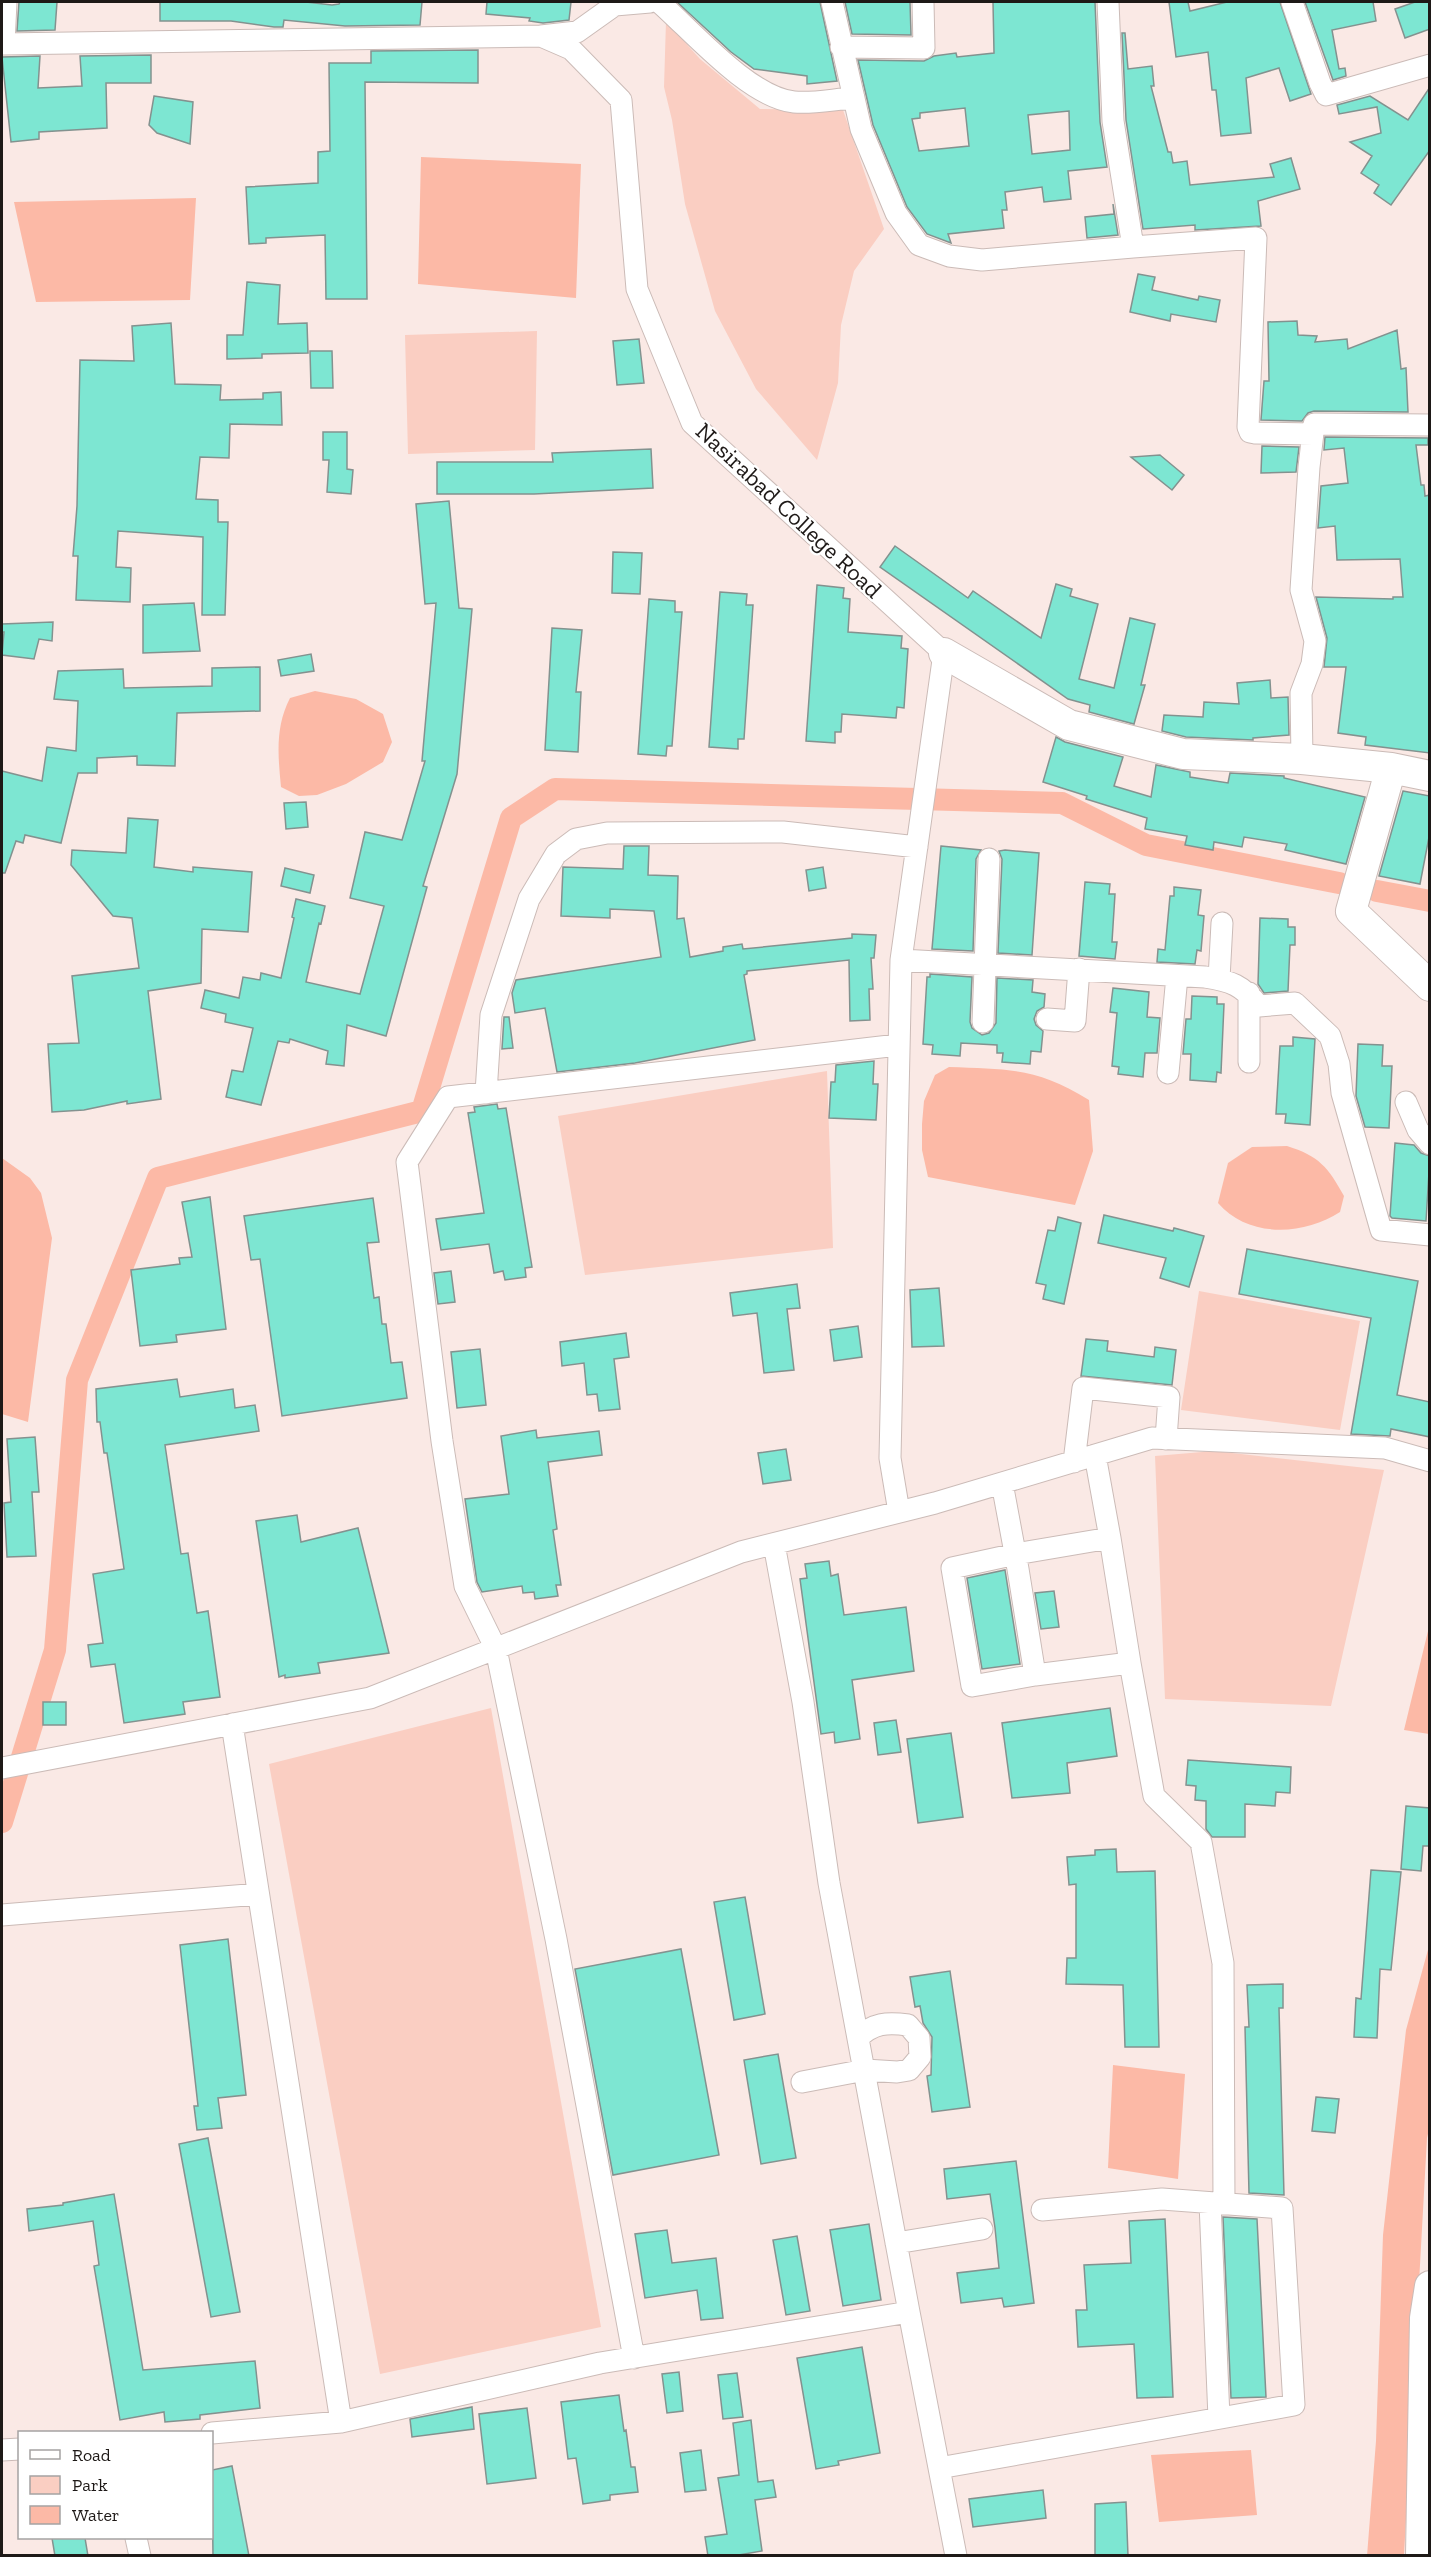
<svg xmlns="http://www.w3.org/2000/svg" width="1431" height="2557" viewBox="0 0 1431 2557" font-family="'Zilla Slab',serif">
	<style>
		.green { fill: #facec2 }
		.water { fill: #fcb9a6 }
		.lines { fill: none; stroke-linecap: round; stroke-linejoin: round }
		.canal { stroke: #fcb9a6; stroke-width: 22 }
		.building { fill: #7de6d2; stroke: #83928f; stroke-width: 1.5; fill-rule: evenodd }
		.street-casing { stroke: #cbbbb7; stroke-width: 23 }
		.secondary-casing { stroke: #cbbbb7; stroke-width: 32 }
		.street { stroke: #fff; stroke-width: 21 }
		.secondary { stroke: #fff; stroke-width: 30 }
		.labels { text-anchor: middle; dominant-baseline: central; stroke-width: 4.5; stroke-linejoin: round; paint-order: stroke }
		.street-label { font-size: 24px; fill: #1e1917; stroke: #fff }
	</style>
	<rect width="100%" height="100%" fill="#fae9e5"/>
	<path class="green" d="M666 21 700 59 760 109 843 110 884 229 854 271 841 325 838 383 817 460 756 389 715 311 685 204 672 120 664 87Z
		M537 331 535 450 408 454 405 335Z
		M827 1071 833 1248 585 1275 558 1116Z
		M1199 1291 1360 1321 1340 1430 1181 1410Z
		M1214 1451 1384 1470 1331 1706 1165 1699 1155 1456Z
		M491 1708 601 2327 380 2374 269 1764Z"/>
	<path class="water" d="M421 157 581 164 576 298 418 284Z
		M196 198 190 300 36 302 14 202Z
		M315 691 356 699 383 714 392 742 383 762 346 784 317 795 299 796 281 787C278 756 275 727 290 698Z
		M949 1067C1007 1069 1038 1068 1089 1100L1093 1151 1075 1205 928 1177 922 1150V1124L924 1101 935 1075Z
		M1287 1146C1319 1156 1328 1167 1344 1196L1340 1212C1303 1236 1248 1238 1218 1203L1228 1163 1252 1147Z
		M2 1158 30 1178 41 1193 52 1238 28 1422 2 1414Z
		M1429 1627 1430 1734H1429L1404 1730Z
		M1429 1946 1430 2125 1427 2138 1404 2555 1367 2556 1376 2441 1383 2235 1406 2030Z
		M1113 2065 1185 2074 1178 2179 1108 2168Z
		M1251 2450 1257 2515 1159 2522 1151 2455Z"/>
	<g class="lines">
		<path class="canal" d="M1377 891 1430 901
			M2 1822 55 1650 77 1380 158 1178 422 1111 511 818 555 789 1062 803 1146 845 1339 883"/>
	</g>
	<path class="building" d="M19 2H57L55 30 17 31Z
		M160 2H306L332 5 339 4 340 2H422L420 25 345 26 284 20 283 27H274L231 21H160Z
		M487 2H571L569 20 543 23 529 21 530 18 486 14Z
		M677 2H820L837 81 807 84V76L754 69 731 52Z
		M845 2H910L911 35 852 34Z
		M993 2H1095L1100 122 1107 167 1068 171 1071 199 1044 202 1042 187 1005 192 1007 210H1002L1004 228 948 234 951 243 927 234 907 207 873 125 858 60 924 61 934 56 956 53 957 57 994 53ZM965 108 969 146 919 151 912 119 920 118V113ZM1069 111 1070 150 1032 154 1028 115Z
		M1169 2H1188L1190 11 1227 2H1280L1311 94 1290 101 1279 68 1246 78 1251 133 1221 136 1216 90H1212L1208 52 1176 57Z
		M1305 2H1373L1376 21 1332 30 1339 69 1345 68 1346 76 1333 80Z
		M1415 2H1430V29L1405 38 1395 9Z
		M1122 33H1125L1128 69 1152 66 1154 86H1151L1168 152H1171L1173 163 1187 161 1190 185 1274 177 1270 164 1291 158 1300 189 1258 201 1261 226 1195 230V225L1143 229 1126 120Z
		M478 50V83L365 82 367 299H326L325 235 266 238V243L249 244 246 187 318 183V152L330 151 329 63H371V51Z
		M151 55V83H106L107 128 39 132V139L11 142 2 57 40 56 38 88 82 86 80 56Z
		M1430 87V150L1391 205 1374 193 1379 185 1361 173 1372 156 1350 142 1381 133 1377 107 1339 114 1337 105 1370 96 1408 120Z
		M154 96 193 102 190 144 157 133 149 125Z
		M1113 204 1118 235 1087 238 1085 217 1114 214Z
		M1138 274 1155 277 1152 290 1198 300 1199 296 1220 300 1216 322 1171 314 1170 321 1130 312Z
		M247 282 280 285 278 324 307 323 308 353 262 354V358L227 359V335H243Z
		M1297 321 1298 335 1317 336 1315 342 1347 339 1348 349 1397 330 1401 369 1406 368 1408 412 1314 411 1308 413 1302 421 1261 420 1264 381H1269L1268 322Z
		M171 323 175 384 221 385 220 400 263 399V393L281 392 282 425 230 424 229 458 200 457 196 499 218 500V522H228L225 615H202L203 537 118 531 116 567 131 568 130 602 76 600 78 556H73L77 506 80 360 134 361 132 326Z
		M639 339 644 383 617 385 613 341Z
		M310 351H332L333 388H311Z
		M323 432H347V469L353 470 351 494 327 492 329 460H323Z
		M1325 437 1428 438V445H1416L1421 485H1424L1425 496 1430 495V753L1365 745 1366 737 1338 733 1346 667H1324L1327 638 1316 597 1393 599V597H1403L1400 559 1337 560 1335 526 1318 528 1321 486 1348 483 1344 448 1324 450Z
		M1262 446 1299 447 1296 472 1261 473Z
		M651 449 653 488 534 494H437V462H553L552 453Z
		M1160 455 1184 475 1172 490 1131 457Z
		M449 501 459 608 472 609 457 774 423 886 427 887 386 1036 347 1025 344 1066 326 1064 328 1051 290 1039 289 1043 278 1041 261 1105 226 1097 232 1070 243 1072 253 1028 225 1022 226 1014 201 1008 205 990 239 998 243 977 260 980 261 973 281 978 294 918 292 917 296 899 325 906 321 924 319 923 306 982 360 994 384 906 350 898 365 832 402 840 425 761H422L436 603 425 604 416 504Z
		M895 546 968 598 973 591 1041 638 1056 584 1072 589 1070 596 1098 604 1079 679 1114 688 1130 618 1155 624 1141 685H1145L1134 724 1089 712 1090 705 1068 699 880 567Z
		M613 552 642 553 640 594 612 593Z
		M817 585 844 588 843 598 850 599 848 632 902 636 901 648 908 649 904 708 897 707 896 718 842 714 841 732H835V743L806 741Z
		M720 592 747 594 746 605H753L744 739H738V749L709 747Z
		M649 599 675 601V612H682L672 746H667L666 756 638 754Z
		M194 603 200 651 143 653V605Z
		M53 622 52 641 39 639 34 659 2 655 4 632H2V624Z
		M552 628 582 630 576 692H581L578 752 545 750Z
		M311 654 314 671 281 676 278 660Z
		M260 667V711L177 713 175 766 137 765V756L97 758V773H78L61 843 25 835 23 843 16 841 5 873H2V771L42 781 47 747 76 751 78 701 54 699 58 671 123 669 124 688 212 686V668Z
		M1270 680 1271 698 1288 697 1289 735 1253 738V740L1186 737 1162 731 1164 715 1203 717 1204 702 1239 704 1237 683Z
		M1056 737 1065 742 1123 757 1114 786 1151 797 1156 765 1190 772V777L1228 783 1230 773 1284 776V778L1365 797 1346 864 1285 850 1287 844 1244 837 1242 847 1214 842 1213 850 1185 845 1187 836 1145 829 1147 818 1086 799 1087 796 1043 782Z
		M1403 791 1430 796V832L1420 884 1379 876Z
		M306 802 308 827 286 829 284 803Z
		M128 818 158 820 154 867 193 872V867L252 872 248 932 202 929 201 983 148 991 161 1099 127 1104V1101L84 1110 52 1112 48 1044 79 1043 72 976 139 968 132 918 113 916 71 865 72 850 126 853Z
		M624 846H649L648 875 678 876 677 919 684 918 690 957 723 951V947L742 944 743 949 852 938V934L876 935 874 958H871L873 989H869L870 1020 850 1021 849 960 747 971V974L744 975 755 1040 635 1063 557 1072 545 1008 515 1013 512 993 516 980 661 957 654 911 610 909V918L561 916 563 867 623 869Z
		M941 846 981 850 976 859 973 951 932 949Z
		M1005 850 1039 853 1032 955 998 953 1002 859 999 851Z
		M823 867 826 888 809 891 806 870Z
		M285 868 314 875 310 893 281 886Z
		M1085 882 1110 884 1109 894H1115L1112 942H1117L1115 959 1079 956Z
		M1174 887 1201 890 1198 915 1204 916 1201 951 1197 950 1195 964 1157 962 1158 949 1165 950 1170 896H1174Z
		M1260 918 1288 919V927H1295V945H1290L1288 991 1264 993 1258 984Z
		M930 974 972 977 970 1022 972 1028 982 1035 989 1033 996 1023 997 978 1033 980 1032 992 1045 994 1044 1007 1037 1011 1034 1019 1036 1025 1043 1031 1041 1052 1031 1051 1030 1064 1002 1062 1003 1053H997V1045L961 1043 960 1056 932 1054 933 1045 923 1044 927 977H930Z
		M1113 988 1149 992 1147 1017 1160 1018 1157 1053H1145L1143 1077 1118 1074 1119 1067 1112 1066 1117 1013 1110 1012Z
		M1192 996 1217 997V1004H1224L1221 1073 1217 1072 1216 1082 1190 1080 1191 1054H1183L1186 1019H1191Z
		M504 1017H509L513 1048 502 1049Z
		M1293 1037 1315 1039 1310 1125 1285 1123 1286 1114H1276L1280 1046H1293Z
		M1358 1044 1383 1045 1382 1066H1392L1389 1128 1365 1127 1356 1096Z
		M874 1061 873 1084H878L876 1120 829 1118 831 1082H835L836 1065Z
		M497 1104 498 1109 506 1108 532 1267 525 1268 526 1277 505 1280 503 1271 494 1273 489 1244 441 1250 436 1219 484 1213 468 1113 475 1112 474 1107Z
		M1395 1143 1414 1145 1421 1153 1430 1156 1426 1221 1392 1218 1390 1216Z
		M210 1197 226 1329 176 1335 177 1342 140 1346 131 1270 180 1264 179 1258 192 1257 182 1202Z
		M373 1198 379 1242 367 1243 374 1298 379 1297 382 1324H386L391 1363 402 1362 407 1398 282 1416 260 1259 251 1260 244 1216Z
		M1104 1215 1173 1231 1174 1228 1204 1236 1189 1287 1160 1278 1166 1258 1098 1243Z
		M1058 1217 1081 1223 1064 1304 1043 1299 1046 1285 1036 1283 1048 1230 1055 1231Z
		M1247 1249 1418 1281 1397 1395 1430 1402V1437L1391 1429 1390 1436 1351 1434 1371 1318 1239 1294Z
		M451 1271 455 1302 438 1304 434 1273Z
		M797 1284 800 1308 787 1309 794 1370 764 1373 757 1313 733 1316 730 1293Z
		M939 1288 944 1346 912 1347 910 1290Z
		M858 1326 862 1357 834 1361 830 1330Z
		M626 1333 629 1357 614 1359 620 1409 599 1411 597 1394 587 1395 584 1363 562 1366 560 1342Z
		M1086 1339 1108 1341 1107 1351 1154 1357 1155 1347 1176 1350 1172 1385 1081 1376Z
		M480 1349 486 1405 457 1408 451 1352Z
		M177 1379 180 1397 233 1389 235 1408 255 1405 259 1431 165 1445 181 1554 188 1553 197 1613 208 1611 220 1697 183 1702 185 1714 124 1723 115 1664 91 1667 88 1645 103 1643 93 1574 124 1569 107 1453H104L100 1422H97L96 1389Z
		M536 1430 537 1438 599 1431 602 1455 548 1462 557 1529 553 1530 561 1585H556L558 1596 535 1599 534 1592 523 1593 522 1586 482 1592 477 1582 465 1499 509 1494 501 1436Z
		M35 1437 39 1492H32L36 1556 7 1557 4 1503 11 1502 7 1439Z
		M786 1449 791 1480 763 1484 758 1453Z
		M297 1515 301 1542 358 1528 389 1653 318 1663 320 1673 285 1678V1675L279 1677 256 1521Z
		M829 1561 831 1576 838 1574 844 1615 906 1607 914 1671 852 1680 860 1739 835 1743 834 1732 821 1734 800 1579 807 1578 805 1564Z
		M1005 1570 1020 1664 982 1669 967 1578Z
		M1054 1591 1059 1627 1041 1629 1035 1593Z
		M43 1702H66V1725H43Z
		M1110 1708 1117 1756 1067 1763 1070 1793 1012 1798 1002 1723Z
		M896 1720 901 1752 878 1755 874 1723Z
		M951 1733 963 1817 918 1823 907 1739Z
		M1188 1760 1291 1767 1290 1793 1276 1792 1275 1806 1245 1804V1837H1212L1206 1829V1801L1195 1800 1196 1786 1186 1785Z
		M1406 1806 1430 1808V1846H1423L1421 1871 1401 1869Z
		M1116 1849 1117 1872 1155 1871 1159 2047H1125L1123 1985 1066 1984 1067 1958H1076V1884L1069 1885 1067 1857 1095 1855V1850Z
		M1371 1870 1401 1872 1391 1970 1380 1969 1377 2038 1354 2037 1356 1998 1361 1999Z
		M745 1897 765 2014 734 2020 714 1902Z
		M228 1939 246 2095 218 2098 222 2128 197 2130 194 2106H198L180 1945Z
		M681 1949 719 2155 613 2175 575 1969Z
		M950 1971 970 2107 932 2112 927 2076 931 2075 932 2037 923 2023 920 2006 915 2007 910 1977Z
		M1283 1984V2008H1279L1284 2195 1249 2193 1245 2027H1249L1247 1985Z
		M778 2054 796 2158 761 2164 744 2060Z
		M1316 2097 1339 2099 1335 2133 1312 2131Z
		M208 2138 240 2312 211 2317 179 2144Z
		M1016 2161 1034 2303 1004 2307 1002 2298 961 2303 957 2273 999 2268 995 2228 990 2194 947 2199 944 2169Z
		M114 2194 143 2370 255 2361 260 2408 200 2415V2419L165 2422 164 2412 120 2420 94 2266 99 2265 93 2221 29 2231 27 2209 63 2205V2203Z
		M1223 2217 1257 2219 1266 2397 1231 2398Z
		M1165 2219 1173 2397 1137 2398 1134 2344 1078 2347 1076 2310H1087L1084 2265 1131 2263 1129 2221Z
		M869 2224 881 2300 843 2306 830 2230Z
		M667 2230 672 2263 716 2258 723 2318 701 2320 697 2290 645 2298 635 2234Z
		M797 2236 810 2311 786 2315 773 2240Z
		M862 2347 880 2453 838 2461 839 2465 816 2469 797 2358Z
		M679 2372 683 2411 667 2413 662 2374Z
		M737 2373 743 2417 723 2419 718 2375Z
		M619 2395 624 2431 626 2430 631 2467H635L638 2492 610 2495V2500L583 2504 576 2458 568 2459 561 2402Z
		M472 2407 474 2429 412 2437 410 2419Z
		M527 2408 536 2478 487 2484 479 2414Z
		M751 2420 758 2482 773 2480 776 2497 755 2500 762 2551 733 2556H708L705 2537 727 2534 718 2478 739 2475 733 2423Z
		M701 2450 706 2490 685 2492 680 2453Z
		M232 2466 249 2556H213L212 2470Z
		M1043 2490 1046 2518 973 2527 969 2499Z
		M1126 2502 1128 2556H1095V2504Z
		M52 2538H85L88 2556H55Z"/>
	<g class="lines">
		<g class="street-casing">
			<path id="street" d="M650 2 615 5 577 32 541 36 571 49 621 100 637 289 692 423 944 653 901 960 890 1458 899 1512
				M659 2C692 31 750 98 794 102 813 104 835 99 854 98
				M832 2 861 129 896 213 919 245 949 256 982 260 1133 247
				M1108 2 1113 121 1133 247 1256 238 1248 427 1250 432 1255 433 1313 434
				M1292 2 1320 83 1326 95 1430 65
				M2 44 541 36
				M4 44 6 2
				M841 47 924 48 923 2
				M1302 759 1301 693 1312 664 1315 641 1301 590 1309 467 1314 424 1430 425
				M901 960 1205 977C1231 981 1242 985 1259 1006L1295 1003 1330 1036 1339 1064 1342 1093 1381 1230 1430 1235
				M1219 979 1222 923
				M1047 1019 1075 1021 1079 969
				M983 1022 989 859
				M1249 1062V993
				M1168 1073 1177 976
				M486 1093 491 1015 529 899 556 854 576 839 607 833 783 832 917 847
				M1406 1102 1418 1130 1430 1144
				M1095 1455 1110 1538
				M1074 1462 1083 1388 1169 1397 1166 1439
				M1002 1483 1018 1569 1035 1675 972 1686 952 1568 1016 1554 1110 1538 1130 1663 1035 1675
				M774 1544 803 1702 829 1883 909 2312
				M1130 1663 1154 1796 1201 1842 1223 1963 1224 2204
				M232 1724 341 2422
				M2 1768 370 1698 741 1552 935 1503 1152 1438 1385 1448 1430 1461
				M2 1915 258 1894
				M802 2082 865 2070 897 2072 909 2070 920 2057 919 2038 908 2025C887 2022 873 2023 858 2038
				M1210 2203 1219 2418
				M896 2243 982 2229
				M634 2358 556 1939 496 1649 465 1586 442 1441 407 1162 448 1097 898 1045
				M212 2433 341 2422 600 2363 909 2312 956 2556
				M2 2450 20 2449
				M939 2468 1294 2405 1282 2208 1162 2199 1042 2210
				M136 2538 140 2556"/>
		</g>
		<g class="secondary-casing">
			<path id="secondary" d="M944 653 1069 725 1183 754 1302 759 1391 768 1430 776
				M1391 768 1351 911 1430 986
				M1421 2556 1425 2318 1430 2286"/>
		</g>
		<use href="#street" class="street"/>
		<use href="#secondary" class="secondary"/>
	</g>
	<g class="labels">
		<g class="street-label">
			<text transform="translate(789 510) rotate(43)">Nasirabad College Road</text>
		</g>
	</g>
	<rect width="1431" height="2557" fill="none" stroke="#1e1917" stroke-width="6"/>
	<rect x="18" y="2431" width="195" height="108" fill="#ffffff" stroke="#a5a3a2" stroke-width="1.5"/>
	<rect x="30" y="2450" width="30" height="9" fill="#ffffff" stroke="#a5a3a2" stroke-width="1.5"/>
	<text x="72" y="2461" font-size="18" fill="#1e1917">Road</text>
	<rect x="30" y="2476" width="30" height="18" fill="#facec2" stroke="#a5a3a2" stroke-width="1.5"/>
	<text x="72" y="2491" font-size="18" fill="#1e1917">Park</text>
	<rect x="30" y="2506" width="30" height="18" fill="#fcb9a6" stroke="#a5a3a2" stroke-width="1.5"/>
	<text x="72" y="2521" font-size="18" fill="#1e1917">Water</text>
</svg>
